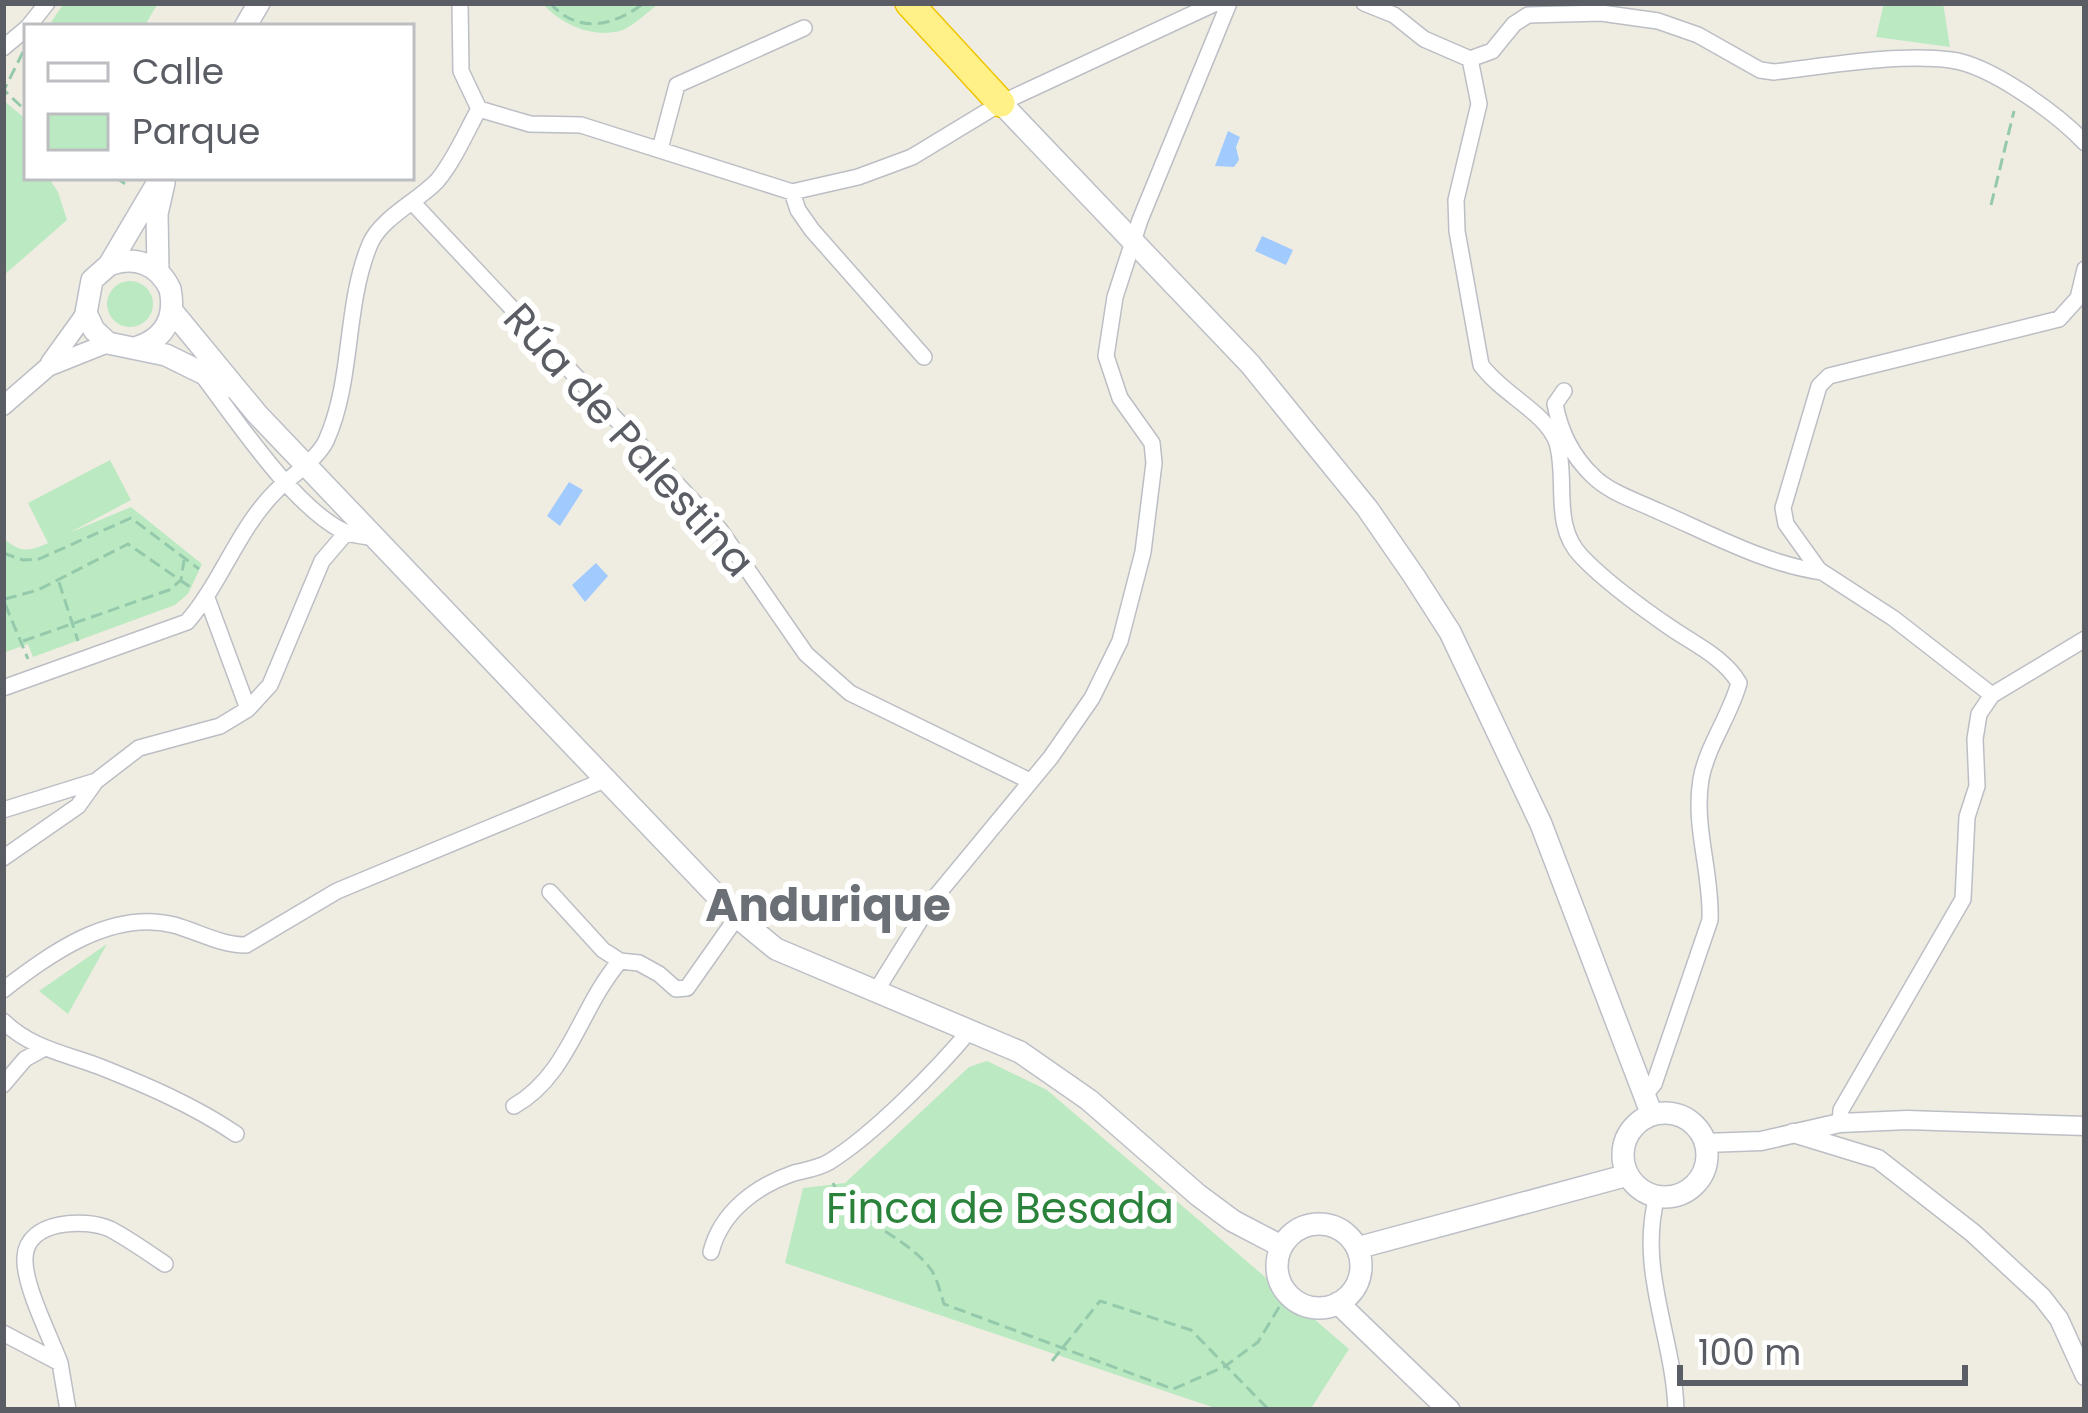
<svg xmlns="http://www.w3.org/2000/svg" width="2088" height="1413" viewBox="0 0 2088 1413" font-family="Poppins,sans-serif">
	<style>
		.green { fill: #bbe9c1 }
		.water { fill: #a1caff }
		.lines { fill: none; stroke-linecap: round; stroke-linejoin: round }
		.minor-casing { stroke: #bcbec5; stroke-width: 18 }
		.tertiary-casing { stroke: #bcbec5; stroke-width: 21 }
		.secondary-casing { stroke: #bcbfc7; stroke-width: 24 }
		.motorway-casing { stroke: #f0c400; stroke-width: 30 }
		.path { stroke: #94caab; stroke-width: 3; stroke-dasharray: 12 6; stroke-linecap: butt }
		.minor { stroke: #fff; stroke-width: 15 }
		.tertiary { stroke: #fff; stroke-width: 18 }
		.secondary { stroke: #fff; stroke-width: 21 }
		.motorway { stroke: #fff088; stroke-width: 27 }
		.labels { text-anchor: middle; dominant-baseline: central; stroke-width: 12; stroke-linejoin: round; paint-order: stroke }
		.street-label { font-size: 42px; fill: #5a5d64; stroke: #fff }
		.park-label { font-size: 42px; fill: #2b823a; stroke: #fff }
		.neighbourhood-label { font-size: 45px; font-weight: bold; fill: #6b6f76; stroke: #fff }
	</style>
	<rect width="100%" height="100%" fill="#efede1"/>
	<path class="green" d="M64 3H158L144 27H48Z
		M542 3H660C648 11 633 27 620 31 590 38 561 24 542 3Z
		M1884 3H1943L1950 47 1876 37Z
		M3 100 27 120V177H48L58 192 67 220 3 276Z
		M107 304a23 23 0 1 1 46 0a23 23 0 1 1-46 0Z
		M110 460 131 500 69 533 131 507 202 564 188 594 175 605 33 657 28 644 3 653V538C21 553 28 552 48 543L28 503Z
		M107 944 68 1014 39 991Z
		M987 1061 1047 1090 1349 1349 1310 1410H1221L785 1263 803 1188 845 1183 969 1067Z"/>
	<path class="water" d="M1228 131 1240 137 1236 147 1239 160 1234 167 1215 166Z
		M1262 236 1293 250 1286 265 1255 251Z
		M569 482 583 490 560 526 547 516Z
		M596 563 608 576 585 602 572 585Z"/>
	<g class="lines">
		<g class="minor-casing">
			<path id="minor" d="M460 3 461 71 479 109
				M1364 3 1394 15 1424 39 1470 59
				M28 27 47 3
				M3 48 27 28
				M1470 59 1479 104 1456 200 1457 231 1481 365C1503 395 1547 413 1557 443 1568 480 1551 526 1582 557 1606 582 1639 606 1668 626 1692 643 1724 657 1739 683 1730 716 1707 746 1701 779 1693 827 1712 873 1710 920L1654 1084 1643 1097
				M1470 59 1492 51 1514 24 1528 15 1601 13 1658 21 1698 35 1760 70 1774 72C1826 66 1899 53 1951 60 1991 65 2059 115 2085 143
				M479 109 530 124 581 125 792 192 858 177 912 157 1001 103 1216 3
				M660 149 677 85 804 28
				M792 192 798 210 812 230 924 357
				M413 203 720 530 806 654 850 693 1030 781
				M203 376C237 421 292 504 341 530 352 536 365 536 377 538
				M1564 391 1555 404C1560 431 1573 457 1593 476 1610 493 1637 501 1658 511 1711 534 1765 564 1822 572
				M3 688 187 622C221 583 237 531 274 493 289 477 316 461 326 441 354 379 344 306 370 244 381 218 418 201 437 181 454 161 466 132 479 109
				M1992 695 1893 618 1819 570 1786 524 1783 508 1819 386 1829 376 2059 319 2078 298 2085 269
				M248 709 270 685 322 561 346 533
				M3 810 96 781 139 748 220 726 248 709 207 598
				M3 858 78 806 96 781
				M550 892 603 950 620 961 639 963 659 974 676 989 687 988 737 917
				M3 990C50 954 111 909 174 925 199 932 220 945 246 945L337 891 607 779
				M876 991 932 901 1051 757 1092 698 1120 641 1143 552 1154 463 1152 443 1120 398 1106 356 1115 297 1140 220 1229 3
				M3 1021C31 1048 63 1053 98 1066 146 1085 193 1105 236 1134
				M3 1085 25 1059 43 1049
				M514 1106C569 1075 580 1007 620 961
				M1840 1123 1841 1110 1963 899 1967 817 1977 786 1975 739 1979 714 1992 695 2085 639
				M1657 1196C1637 1270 1674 1337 1676 1410
				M711 1252C721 1212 756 1186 794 1173 806 1170 819 1168 829 1162 873 1135 938 1069 971 1029
				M3 1333 60 1363 68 1410
				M60 1363C50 1336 23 1284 25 1257 27 1220 85 1218 110 1229 129 1239 147 1252 165 1264"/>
		</g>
		<g class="tertiary-casing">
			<path id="tertiary" d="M50 363 86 313
				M3 406 48 367 108 343
				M1793 1133 1878 1159 1973 1233 2042 1297 2059 1319 2085 1376
				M1705 1143 1761 1141 1840 1123 1907 1120 2085 1126"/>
		</g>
		<g class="secondary-casing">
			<path id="secondary" d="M245 27 259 3
				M1001 103 1250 364 1367 508 1414 576 1450 632 1541 824 1652 1115
				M161 177 109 265 92 280 86 313 94 330 108 343 166 355 231 387
				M109 265C135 255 158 264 170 289 176 317 165 338 138 347
				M158 271 157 214 164 183
				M172 311 257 414 737 917 776 949 1020 1052 1089 1100 1198 1195 1233 1221 1281 1246
				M1623 1155a42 42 0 1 1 84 0a42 42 0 1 1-84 0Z
				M1277 1266a42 42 0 1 1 84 0a42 42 0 1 1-84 0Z
				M1357 1248 1628 1175
				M1338 1303 1449 1410"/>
		</g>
		<g class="motorway-casing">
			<path id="motorway" d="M909 3 1001 103"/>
		</g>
		<path class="path" d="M550 3C578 35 614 26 644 3
			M23 52 4 90 27 112
			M115 177 130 187
			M1991 205 2014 111
			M3 553 23 560 39 559 131 518 199 569
			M59 582 78 641
			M3 593V608
			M5 599 38 590 128 544 193 589
			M5 604 28 659
			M23 641 169 590 181 580 184 560
			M833 1183C848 1219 904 1234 929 1267 937 1276 940 1292 944 1304L1173 1389 1224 1367 1258 1342 1287 1294
			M1052 1361 1100 1301 1191 1330 1269 1410"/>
		<use href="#minor" class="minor"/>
		<use href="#tertiary" class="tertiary"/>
		<use href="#secondary" class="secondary"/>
		<use href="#motorway" class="motorway"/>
	</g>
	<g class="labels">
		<g class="street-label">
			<text transform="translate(629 440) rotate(48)">Rúa de Palestina</text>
		</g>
		<g class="park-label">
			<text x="1000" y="1208">Finca de Besada</text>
		</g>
		<g class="neighbourhood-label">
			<text x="828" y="905">Andurique</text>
		</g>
	</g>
	<rect width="2088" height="1413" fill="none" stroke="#5a5d64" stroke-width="12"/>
	<rect x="24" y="24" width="390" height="156" fill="#ffffff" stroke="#bdbec1" stroke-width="3"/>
	<rect x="48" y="63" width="60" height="18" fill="#ffffff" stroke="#bdbec1" stroke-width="3"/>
	<text x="132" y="84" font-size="36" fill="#5a5d64">Calle</text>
	<rect x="48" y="114" width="60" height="36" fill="#bbe9c1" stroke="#bdbec1" stroke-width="3"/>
	<text x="132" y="144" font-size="36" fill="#5a5d64">Parque</text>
	<path d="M1680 1365v18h285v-18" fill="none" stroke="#5a5d64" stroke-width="6"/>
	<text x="1698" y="1365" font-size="36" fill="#5a5d64" stroke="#ffffff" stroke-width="9" paint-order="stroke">100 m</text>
</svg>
